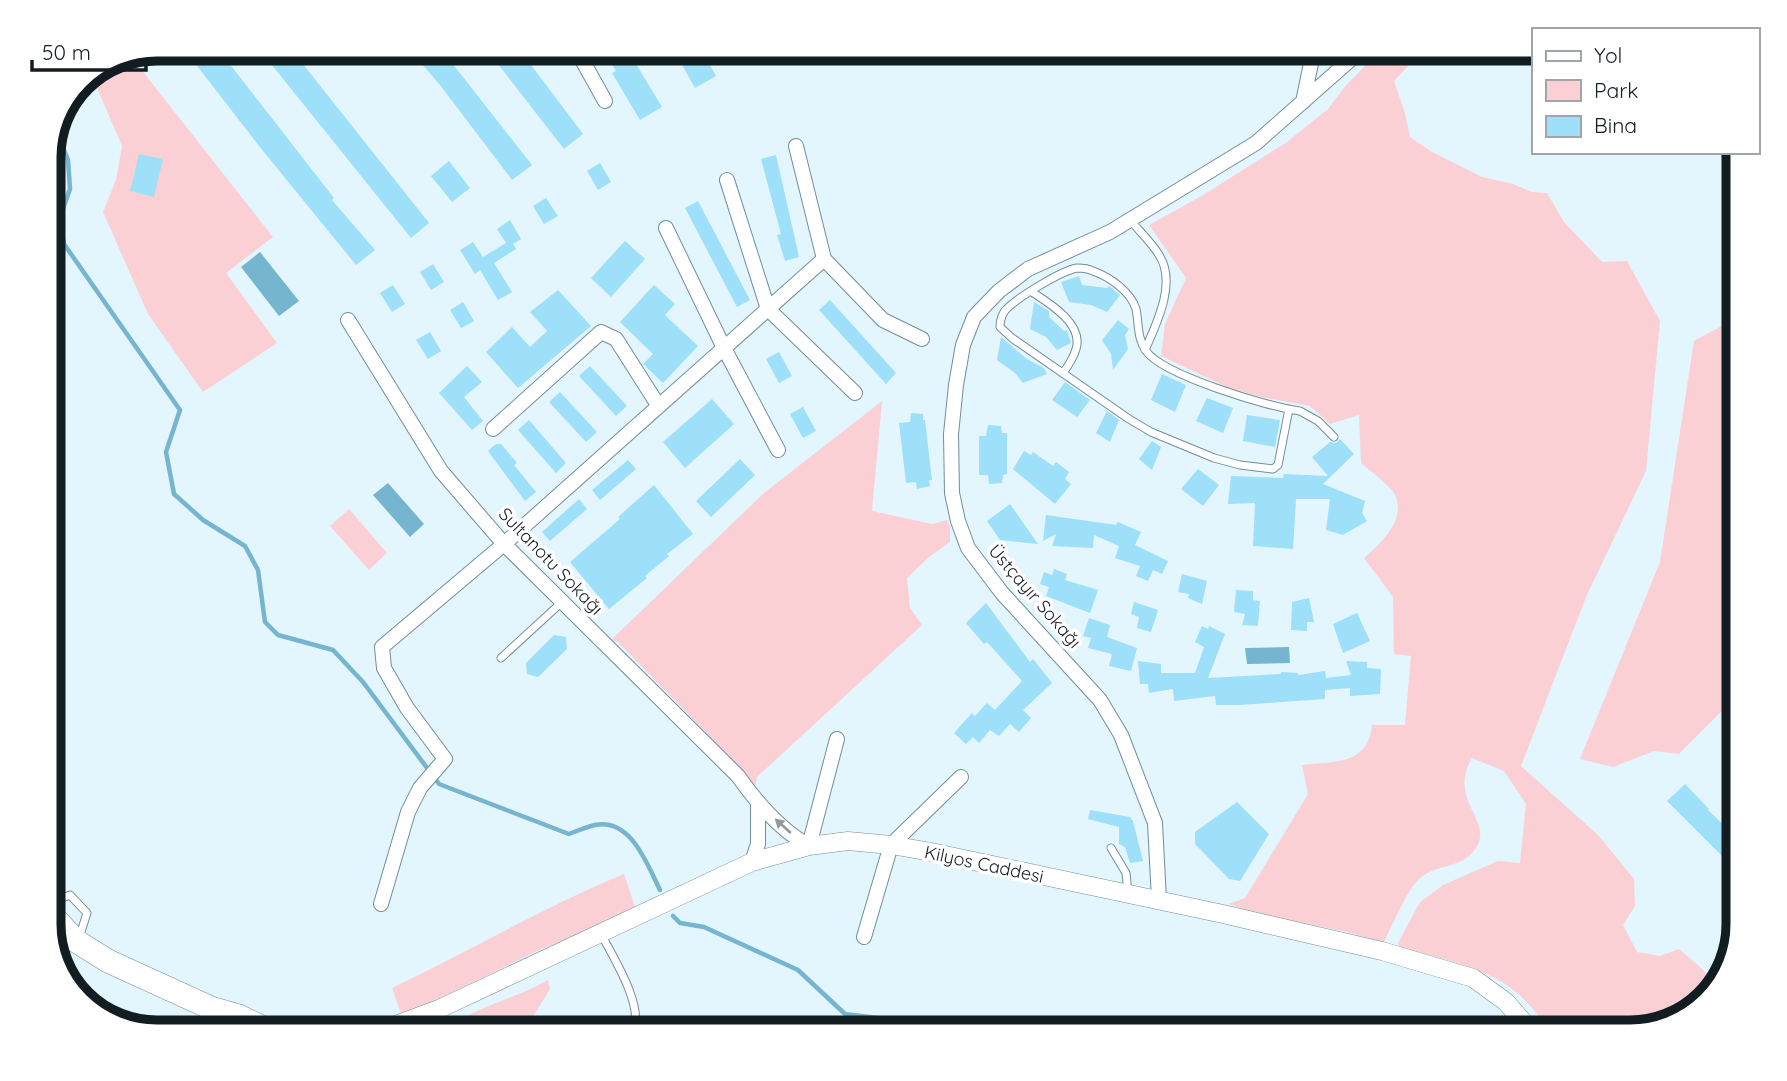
<svg xmlns="http://www.w3.org/2000/svg" width="1787" height="1081" viewBox="0 0 1787 1081" font-family="Quicksand,sans-serif">
	<style>
		.green { fill: #fbd0d5 }
		.water { fill: #75b5cf }
		.lines { fill: none; stroke-linecap: round; stroke-linejoin: round }
		.stream { stroke: #75b5cf; stroke-width: 4.5 }
		.building { fill: #9edffa }
		.service-casing { stroke: #728e99; stroke-width: 9 }
		.minor-casing { stroke: #728e99; stroke-width: 16 }
		.tertiary-casing { stroke: #728e99; stroke-width: 19 }
		.primary-casing { stroke: #728e99; stroke-width: 24 }
		.service { stroke: #fff; stroke-width: 7 }
		.minor { stroke: #fff; stroke-width: 14 }
		.tertiary { stroke: #fff; stroke-width: 18 }
		.primary { stroke: #fff; stroke-width: 23 }
		.oneway { fill: #94999c }
		.labels { text-anchor: middle; dominant-baseline: central; stroke-width: 7; stroke-linejoin: round; paint-order: stroke }
		.street-label { font-size: 18px; fill: #121d22; stroke: #fff }
		.rim { fill: none; stroke: #121d22; stroke-width: 9 }
	</style>
	<rect width="100%" height="100%" fill="#e3f5fd"/>
	<path class="green" d="M1398 49H1424L1394 81 1405 113 1410 137 1432 152 1482 177 1513 184 1532 192 1547 193 1564 222 1602 262 1627 261 1660 321 1646 471 1586 597 1521 766 1598 835 1634 879 1635 906 1623 925 1637 952 1660 956 1679 949 1699 966 1717 985 1684 1017 1630 1032H1549L1546 1024C1535 1012 1525 998 1512 989 1486 968 1433 955 1400 949L1398 943 1420 902 1443 885 1498 861 1520 863 1526 804 1504 771 1472 758C1448 798 1490 819 1478 844 1465 870 1440 862 1420 878 1408 888 1391 928 1383 944 1334 923 1278 924 1229 904L1245 898 1308 794 1302 765C1334 761 1368 766 1372 725H1405L1411 656 1394 654 1393 597 1364 558C1381 543 1408 519 1394 493 1389 485 1369 470 1361 463L1359 415 1330 424 1310 406 1266 398 1229 388 1161 356 1165 324 1186 278 1149 225 1205 194 1287 142 1328 109 1347 84 1367 64Z
		M133 59 273 237 226 273 277 343 203 392 148 314 103 212 116 180 122 146 92 76Z
		M1738 317V695L1679 754 1654 751 1613 767 1580 759 1660 562 1694 341Z
		M882 401 872 511 932 524 947 520 950 526V542L929 557 907 578 910 608 922 625 757 777 755 788 741 769 618 642 611 640 764 493Z
		M349 509 387 553 369 570 330 526Z
		M624 874 636 910 537 951 402 1017 392 988C470 951 544 907 624 874Z
		M548 980 550 989 531 1020 530 1032H442C473 1007 513 1000 548 980Z"/>
	<path class="water" d="M260 252 299 301 279 316 241 267Z
		M388 483 424 524 410 537 373 495Z
		M1289 647 1290 663 1247 664 1245 648Z"/>
	<g class="lines">
		<path class="stream" d="M57 134 68 160 70 189 59 220 64 244 180 410 166 452 174 494 203 520 245 546 258 570 265 622 278 635 333 650 363 682 439 784 569 834C577 831 586 827 595 825 631 818 647 864 660 890
			M673 916 680 923 704 927 798 970 845 1014 942 1026 946 1032"/>
	</g>
	<path class="building" d="M184 49H218L334 198 332 200 375 250 356 265 259 146Z
		M259 49H291L429 223 411 238Z
		M409 49H441L532 165 512 180 440 85Z
		M499 49H519L583 134 564 149 491 55Z
		M603 49H627L662 107 640 120 612 73 616 71Z
		M673 49H701L716 76 695 88Z
		M139 154 163 159 154 197 130 191Z
		M776 155 799 257 785 261 777 235 781 234 761 159Z
		M449 161 470 188 452 202 431 176Z
		M600 163 611 182 598 190 587 171Z
		M546 198 558 216 544 224 533 206Z
		M698 201 750 300 737 307 685 208Z
		M510 220 521 239 513 244 516 249 494 263 512 292 498 300 480 270 475 274 460 250 473 242 483 257 506 243 497 229Z
		M625 241 645 259 611 297 591 278Z
		M433 264 444 282 431 290 420 272Z
		M1079 276 1082 285 1107 288 1109 286 1120 295 1107 312 1091 305 1069 302 1061 282Z
		M393 285 405 304 392 312 380 293Z
		M654 285 675 304 665 315 698 346 663 383 643 364 653 354 620 322Z
		M558 290 591 326 518 388 486 352 512 327 530 347 547 331 530 312Z
		M830 300 896 373 886 384 819 310Z
		M463 302 474 321 461 328 450 310Z
		M1034 302 1049 311V317L1064 331 1067 330 1071 343 1057 350 1046 337 1030 329Z
		M1118 320 1129 329 1125 335 1128 349 1113 370 1111 354 1102 340Z
		M430 332 441 351 428 359 416 340Z
		M1001 337 1027 359 1044 368 1047 374 1023 383 1015 373 997 360Z
		M779 352 792 376 779 383 766 359Z
		M467 366 482 382 464 397 483 421 472 430 439 393Z
		M590 366 627 406 616 416 579 376Z
		M1162 374 1186 385 1175 412 1151 400Z
		M1065 382 1090 400 1077 417 1052 400Z
		M560 392 597 432 586 442 549 402Z
		M1207 398 1233 408 1223 433 1196 421Z
		M712 399 734 424 685 468 663 442Z
		M803 407 816 431 803 438 790 414Z
		M1107 411 1119 420 1110 442 1096 433Z
		M911 413 923 414V420H925L932 480H929L930 486 917 489 916 482 906 483 899 423 910 422Z
		M1247 415 1280 420 1275 447 1243 441Z
		M529 420 566 463 556 473 518 430Z
		M988 425 1001 426 1002 433H1007V474L1003 475 1002 483 989 484 988 475H979V436H986Z
		M1340 439 1354 454 1323 484 1365 501 1362 513 1367 521 1343 535 1326 530 1330 499H1296L1293 549 1253 546 1255 503 1228 504 1231 476 1283 478 1284 474 1328 476 1312 457 1330 442 1336 443Z
		M1152 441 1161 447 1152 470 1139 459Z
		M496 444H501L517 463 514 465 536 492 525 501 488 451Z
		M1024 451 1031 455 1033 452 1053 466 1056 462 1069 472 1065 479 1071 484 1055 504 1013 469Z
		M740 459 755 475 711 517 696 501Z
		M628 460 636 469 600 500 592 490Z
		M1198 469 1219 485 1203 506 1181 489Z
		M654 485 693 534 667 554 669 556 645 576 647 578 609 609 570 562 620 519 618 517Z
		M579 499 587 509 550 541 542 532Z
		M1010 504 1038 544 1000 540 987 521Z
		M1046 515 1116 525 1118 522 1141 532 1135 545 1168 561 1162 574 1153 570 1148 581 1136 576 1140 566 1115 558 1119 546 1094 535 1093 548 1052 546 1056 534 1043 541Z
		M1054 569 1067 574 1065 580 1098 590 1090 613 1046 596 1049 587 1040 584 1044 572 1052 575Z
		M1182 574 1207 581 1202 604 1188 598 1189 594 1178 592Z
		M1236 590 1253 591V600L1260 601 1258 626 1242 625 1245 614 1234 612Z
		M1309 598 1314 622H1307V631L1291 630 1292 602Z
		M1134 602 1158 610 1151 632 1137 628 1139 617 1131 614Z
		M986 603 1030 662 1033 659 1052 683 1023 710 1031 718 1019 732 1010 724 999 736 990 730 979 743 973 737 966 744 954 733 972 713 975 716 987 703 995 710 1022 681 987 642 984 644 966 623Z
		M1357 613 1370 641 1343 653 1333 624Z
		M1089 618 1110 625 1107 637 1137 648 1131 671 1109 666 1112 654 1088 648 1091 638 1083 636Z
		M1202 626 1208 629 1209 626 1225 634 1208 678 1281 674V672L1298 673V675L1325 671 1326 678 1351 675 1346 661 1367 662V668L1381 669 1380 694 1350 696V688L1325 690V699L1239 705H1216L1215 696 1174 701 1173 689 1149 693 1148 684H1140L1138 661 1161 664V673H1195L1204 647 1195 642Z
		M554 635 566 637 567 649 538 677 527 674 526 663Z
		M1685 784 1709 809 1708 810 1738 839V848L1726 860 1667 801Z
		M1237 802 1269 834 1240 881 1229 879 1195 844V832Z
		M1090 810 1130 817 1133 821 1143 861 1130 863 1125 847 1119 844V827L1088 819Z"/>
	<g class="lines">
		<g class="service-casing">
			<path id="service" d="M1131 221C1140 232 1152 243 1159 255 1177 282 1157 323 1145 350
				M1032 292C1049 303 1084 324 1076 349 1074 357 1068 366 1063 373
				M1289 409 1278 465 1273 469 1240 465 1214 458 1151 432 1129 419 1012 338 1000 327C1000 321 1001 317 1004 312 1014 299 1061 271 1077 268 1082 268 1089 269 1093 271 1110 277 1131 292 1136 309 1139 324 1137 338 1146 351 1163 375 1268 407 1300 411L1318 421 1334 437
				M501 658 562 602
				M1111 848 1126 873 1128 893
				M49 903 70 895 87 913 79 938
				M601 934C613 957 645 1007 633 1032
				M637 1023 657 1032"/>
		</g>
		<g class="minor-casing">
			<path id="minor" d="M576 49 605 101
				M1303 102 1314 49
				M796 146 824 259 883 320 922 339
				M727 180 768 309 855 393
				M666 228 724 348 778 450
				M348 320 441 471 504 544 738 776C757 803 780 830 809 846L837 739
				M493 429 601 332 616 339 658 405
				M752 862 758 844V804
				M1159 900 1155 823 1121 735 1100 700 1002 593 968 548 958 521 952 493 951 434 956 385 963 345 974 317 999 291 1028 269 1110 232 1256 143 1358 53 1359 49
				M381 904 408 812 420 788 445 759 407 708 384 668 382 647 504 544 824 259
				M864 937 891 845 961 777"/>
		</g>
		<g class="tertiary-casing">
			<path id="tertiary" d="M377 1032 439 1009 752 862 809 846 848 841 891 845 931 852 1223 914 1382 951 1473 978 1506 1002 1532 1032
				M425 1032 439 1009"/>
		</g>
		<g class="primary-casing">
			<path id="primary" d="M49 912 76 941 108 961 211 1008 239 1016 272 1032"/>
		</g>
		<use href="#service" class="service"/>
		<use href="#minor" class="minor"/>
		<use href="#tertiary" class="tertiary"/>
		<use href="#primary" class="primary"/>
	</g>
	<defs><path id="oneway-solid" d="M-6-.8H1V-3.2L6.5 0L1 3.2V.8H-6Z" transform="scale(1.75)"/></defs>
	<use class="oneway" href="#oneway-solid" transform="translate(783 826) rotate(-138)"/>
	<g class="labels">
		<g class="street-label">
			<text transform="translate(551 561) rotate(46)">Sultanotu Sokağı</text>
			<text transform="translate(1035 596) rotate(49)">Üstçayır Sokağı</text>
			<text transform="translate(984 864) rotate(12)">Kilyos Caddesi</text>
		</g>
	</g>
	<path d="M0 0H1787V1081H0ZM157 61H1630A96 96 0 0 1 1726 157V924A96 96 0 0 1 1630 1020H157A96 96 0 0 1 61 924V157A96 96 0 0 1 157 61Z" fill="#fff" fill-rule="evenodd"/>
	<path class="rim" d="M157 61H1630A96 96 0 0 1 1726 157V924A96 96 0 0 1 1630 1020H157A96 96 0 0 1 61 924V157A96 96 0 0 1 157 61Z"/>
	<rect x="1532" y="28" width="228" height="126" fill="#ffffff" stroke="#a0a5a7" stroke-width="2"/>
	<rect x="1546" y="51" width="35" height="10" fill="#ffffff" stroke="#a0a5a7" stroke-width="2"/>
	<text x="1594" y="63" font-size="21" fill="#121d22">Yol</text>
	<rect x="1546" y="80" width="35" height="21" fill="#fbd0d5" stroke="#a0a5a7" stroke-width="2"/>
	<text x="1594" y="98" font-size="21" fill="#121d22">Park</text>
	<rect x="1546" y="116" width="35" height="21" fill="#9edffa" stroke="#a0a5a7" stroke-width="2"/>
	<text x="1594" y="133" font-size="21" fill="#121d22">Bina</text>
	<path d="M32 60v10h114v-10" fill="none" stroke="#121d22" stroke-width="3.5"/>
	<text x="42" y="60" font-size="21" fill="#121d22" stroke="#ffffff" stroke-width="5" paint-order="stroke">50 m</text>
</svg>
